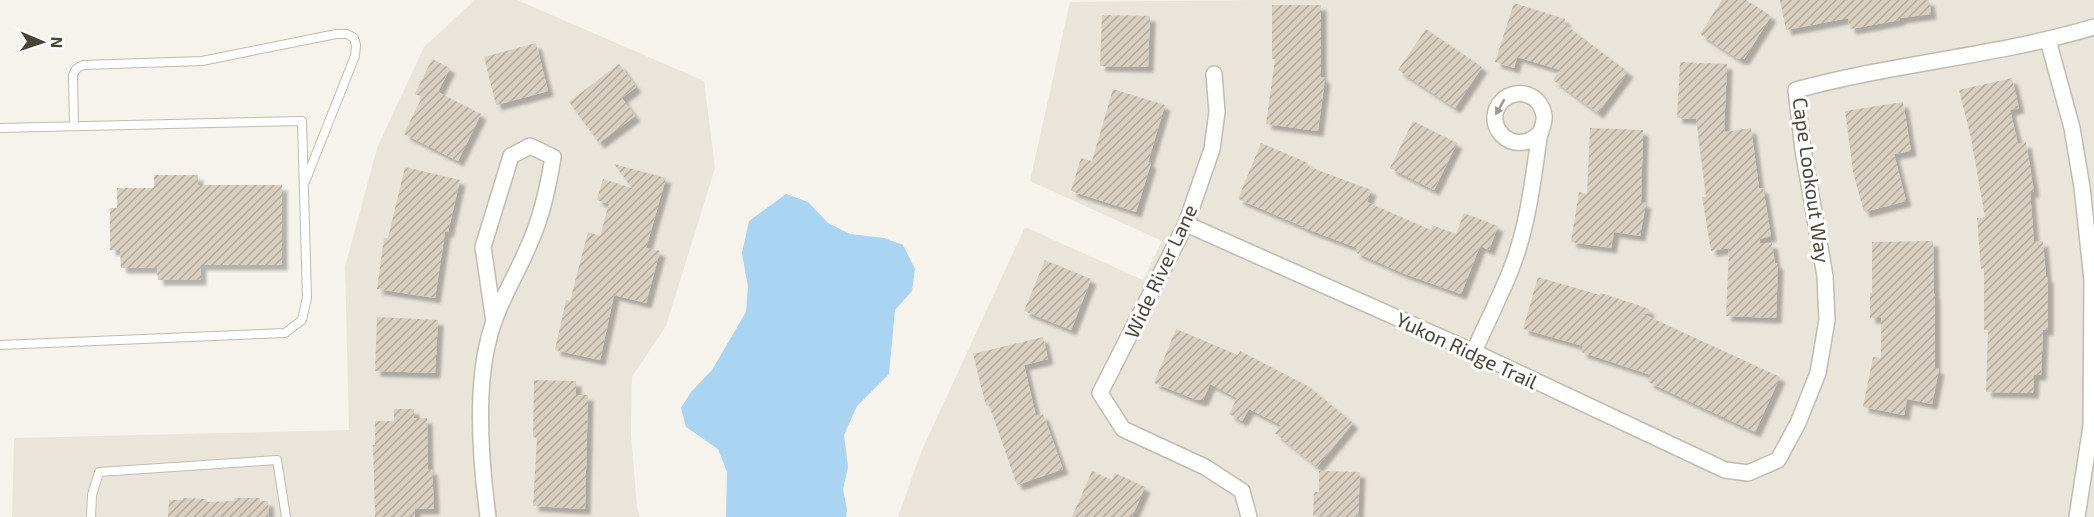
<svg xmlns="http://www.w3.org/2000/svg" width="2094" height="517" viewBox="0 0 2094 517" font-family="'Exo 2',sans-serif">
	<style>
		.residential { fill: #eae5da }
		.water { fill: #a9d4f2 }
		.building { fill: url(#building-hatch); filter: url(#shadow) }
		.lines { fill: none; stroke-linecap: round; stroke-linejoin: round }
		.lane-casing { stroke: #c2bbae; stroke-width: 10 }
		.street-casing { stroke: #c2bbae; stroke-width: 18 }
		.lane { stroke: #fff; stroke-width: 8 }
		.street { stroke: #fff; stroke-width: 15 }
		.oneway { fill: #9c9892 }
		.labels { text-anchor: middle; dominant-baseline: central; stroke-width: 6; stroke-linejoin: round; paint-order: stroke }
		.street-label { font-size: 20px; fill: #4b4439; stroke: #fff }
	</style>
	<defs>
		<pattern id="building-hatch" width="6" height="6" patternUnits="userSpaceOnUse" patternTransform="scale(1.5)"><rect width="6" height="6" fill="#d8cfc1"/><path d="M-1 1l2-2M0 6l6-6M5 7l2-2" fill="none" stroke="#b1aa9e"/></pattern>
		<filter id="shadow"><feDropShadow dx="5.5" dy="5.5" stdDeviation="1.5" flood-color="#0004"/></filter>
	</defs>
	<rect width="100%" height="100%" fill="#f6f3ec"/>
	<path class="residential" d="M475 0H517L704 81 715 168 666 326 632 377 631 434 637 507 640 517H12L14 438 349 430 345 267 377 148 424 47Z
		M1252 0H2094V517H898L922 450 1025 227 1143 280 1162 241 1030 181 1070 2Z"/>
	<path class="water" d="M786 194 808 202 828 223 850 234 884 238 903 245 915 269 912 291 895 310 889 374 857 406 844 435 848 467 843 489 847 510 846 517H726L727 472 718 449 686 427 681 408 691 392 712 370 746 312 748 287 742 253 749 221Z"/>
	<path class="building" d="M1722 0H1746L1771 16 1744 59H1738L1700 34Z
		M1780 0H1929L1931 14 1900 18V20L1850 29 1848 18 1786 30Z
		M1514 3 1565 19 1564 24 1628 72 1598 113 1553 80 1560 70 1517 57 1514 68 1495 62Z
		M1272 5H1321V77L1325 78 1318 131 1266 124 1275 59H1272Z
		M1102 15 1150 16 1148 67 1100 66Z
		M1426 29 1482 67 1455 108 1398 70Z
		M536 43 548 91 496 105 484 57Z
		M432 59 450 68 438 92 481 114 458 161 404 134 422 97 415 94Z
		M1680 62 1727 64 1724 132 1751 128 1759 188H1763L1771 236 1760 239V243H1772L1775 263 1778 264 1776 318 1726 316 1729 248 1711 251 1702 197H1706L1696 119 1677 118Z
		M619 64 636 87 622 98 635 116 599 143 569 102Z
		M2012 78 2019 108 2010 110 2018 144 2026 142 2034 192H2030L2034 242 2043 241 2046 277H2048V330H2043L2041 375H2034L2033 393 1986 392 1988 330H1984V268L1981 269 1977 218 1985 217 1971 138 1959 90Z
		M1113 89 1165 105 1148 162 1151 163 1136 212 1071 191 1081 158 1092 161Z
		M1903 102 1911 151 1894 154 1906 201 1864 212 1853 172 1845 111Z
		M1413 121 1457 143 1434 190 1390 168Z
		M1590 128 1643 130 1641 202 1646 203 1640 236 1614 232 1611 248 1571 242 1579 192 1587 194Z
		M1261 143 1308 163 1307 166 1371 190 1367 202 1431 230 1432 225 1456 234 1464 213 1498 226 1489 250 1480 246 1461 294 1405 274 1355 252 1357 248 1302 227V226L1238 199Z
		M614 164 666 178 646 248 660 251 646 303 614 295 600 360 555 350 566 300 570 301 588 232 600 236 609 204 597 200 603 179 632 188Z
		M405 167 460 180 448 232H445L435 298 377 289 384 238H388Z
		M154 175H198V185H282V265H201V280H158L157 268H121L120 250H110V208H117V188H154Z
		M1933 241 1934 294H1935V368L1939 369 1932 404 1907 399 1904 415 1863 407 1873 357 1881 358V318H1870V293H1872V242Z
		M1045 260 1091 279 1071 330 1024 311Z
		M1538 277 1600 295 1601 293 1649 309 1648 314 1641 313 1780 377 1755 432 1648 382 1651 375 1581 352 1583 346 1523 329Z
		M377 317 438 320 435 373 375 371Z
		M1176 329 1238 355 1240 351 1308 386 1353 423 1317 467 1275 433 1281 425 1249 409 1242 421 1229 414 1237 398 1210 384 1203 400H1197L1154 383Z
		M1043 337 1048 359 1024 365 1036 416 1043 414 1063 469 1017 485 989 405 986 406 973 354Z
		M534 380 576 381V395H588L585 509 533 506 537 438 533 437Z
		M394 409H414V418H427L428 470 432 469 434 509H415V517H375L373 445H375V421H394Z
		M1092 471 1112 480 1115 473 1145 487 1132 517H1072Z
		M1319 471 1360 472 1358 517 1313 516 1314 492H1319Z
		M183 498 206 499 207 502 234 501 235 498H260V501H268L269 517H168L169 500H183Z"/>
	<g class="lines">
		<g class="lane-casing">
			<path id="lane" d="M74 126 73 75 76 69 83 65 202 61 336 34H347L354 38 356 45 355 56 305 182
				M0 128 302 121 307 298 302 320 285 333 0 345
				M91 517 92 495 99 472 277 460 286 517"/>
		</g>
		<g class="street-casing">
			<path id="street" d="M2048 40 2072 128 2082 187 2092 280 2091 426 2077 517
				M1214 74 1217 112 1212 149 1186 224 1100 393 1123 429 1205 467 1242 491 1249 517
				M1186 224 1474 352 1725 470 1748 473 1778 460 1798 423 1818 373 1827 320 1825 276 1803 150 1796 90C1894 63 1997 56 2094 27
				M1474 352C1486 323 1502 294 1513 264 1528 224 1533 180 1539 138 1540 131 1545 124 1544 116 1543 107 1537 98 1528 95 1520 92 1509 94 1503 100 1479 123 1513 160 1540 133
				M488 517C481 464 475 390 489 338 497 305 516 276 529 245 542 216 548 188 553 157L530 146 511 156 483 247 494 322"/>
		</g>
		<use href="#lane" class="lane"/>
		<use href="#street" class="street"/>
	</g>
	<defs><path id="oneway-solid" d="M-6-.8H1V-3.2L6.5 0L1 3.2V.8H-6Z" transform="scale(1.5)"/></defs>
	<use class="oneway" href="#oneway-solid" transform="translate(1500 107) rotate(120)"/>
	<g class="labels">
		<g class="street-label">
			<text transform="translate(1812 180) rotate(82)">Cape Lookout Way</text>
			<text transform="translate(1160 271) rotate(-65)">Wide River Lane</text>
			<text transform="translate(1467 350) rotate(25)">Yukon Ridge Trail</text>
		</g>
	</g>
	<g transform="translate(42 42) rotate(92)" stroke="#ffffff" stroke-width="4.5" paint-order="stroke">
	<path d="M0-4.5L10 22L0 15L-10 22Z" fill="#4b4439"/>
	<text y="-9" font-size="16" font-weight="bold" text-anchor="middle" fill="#4b4439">N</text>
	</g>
</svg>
